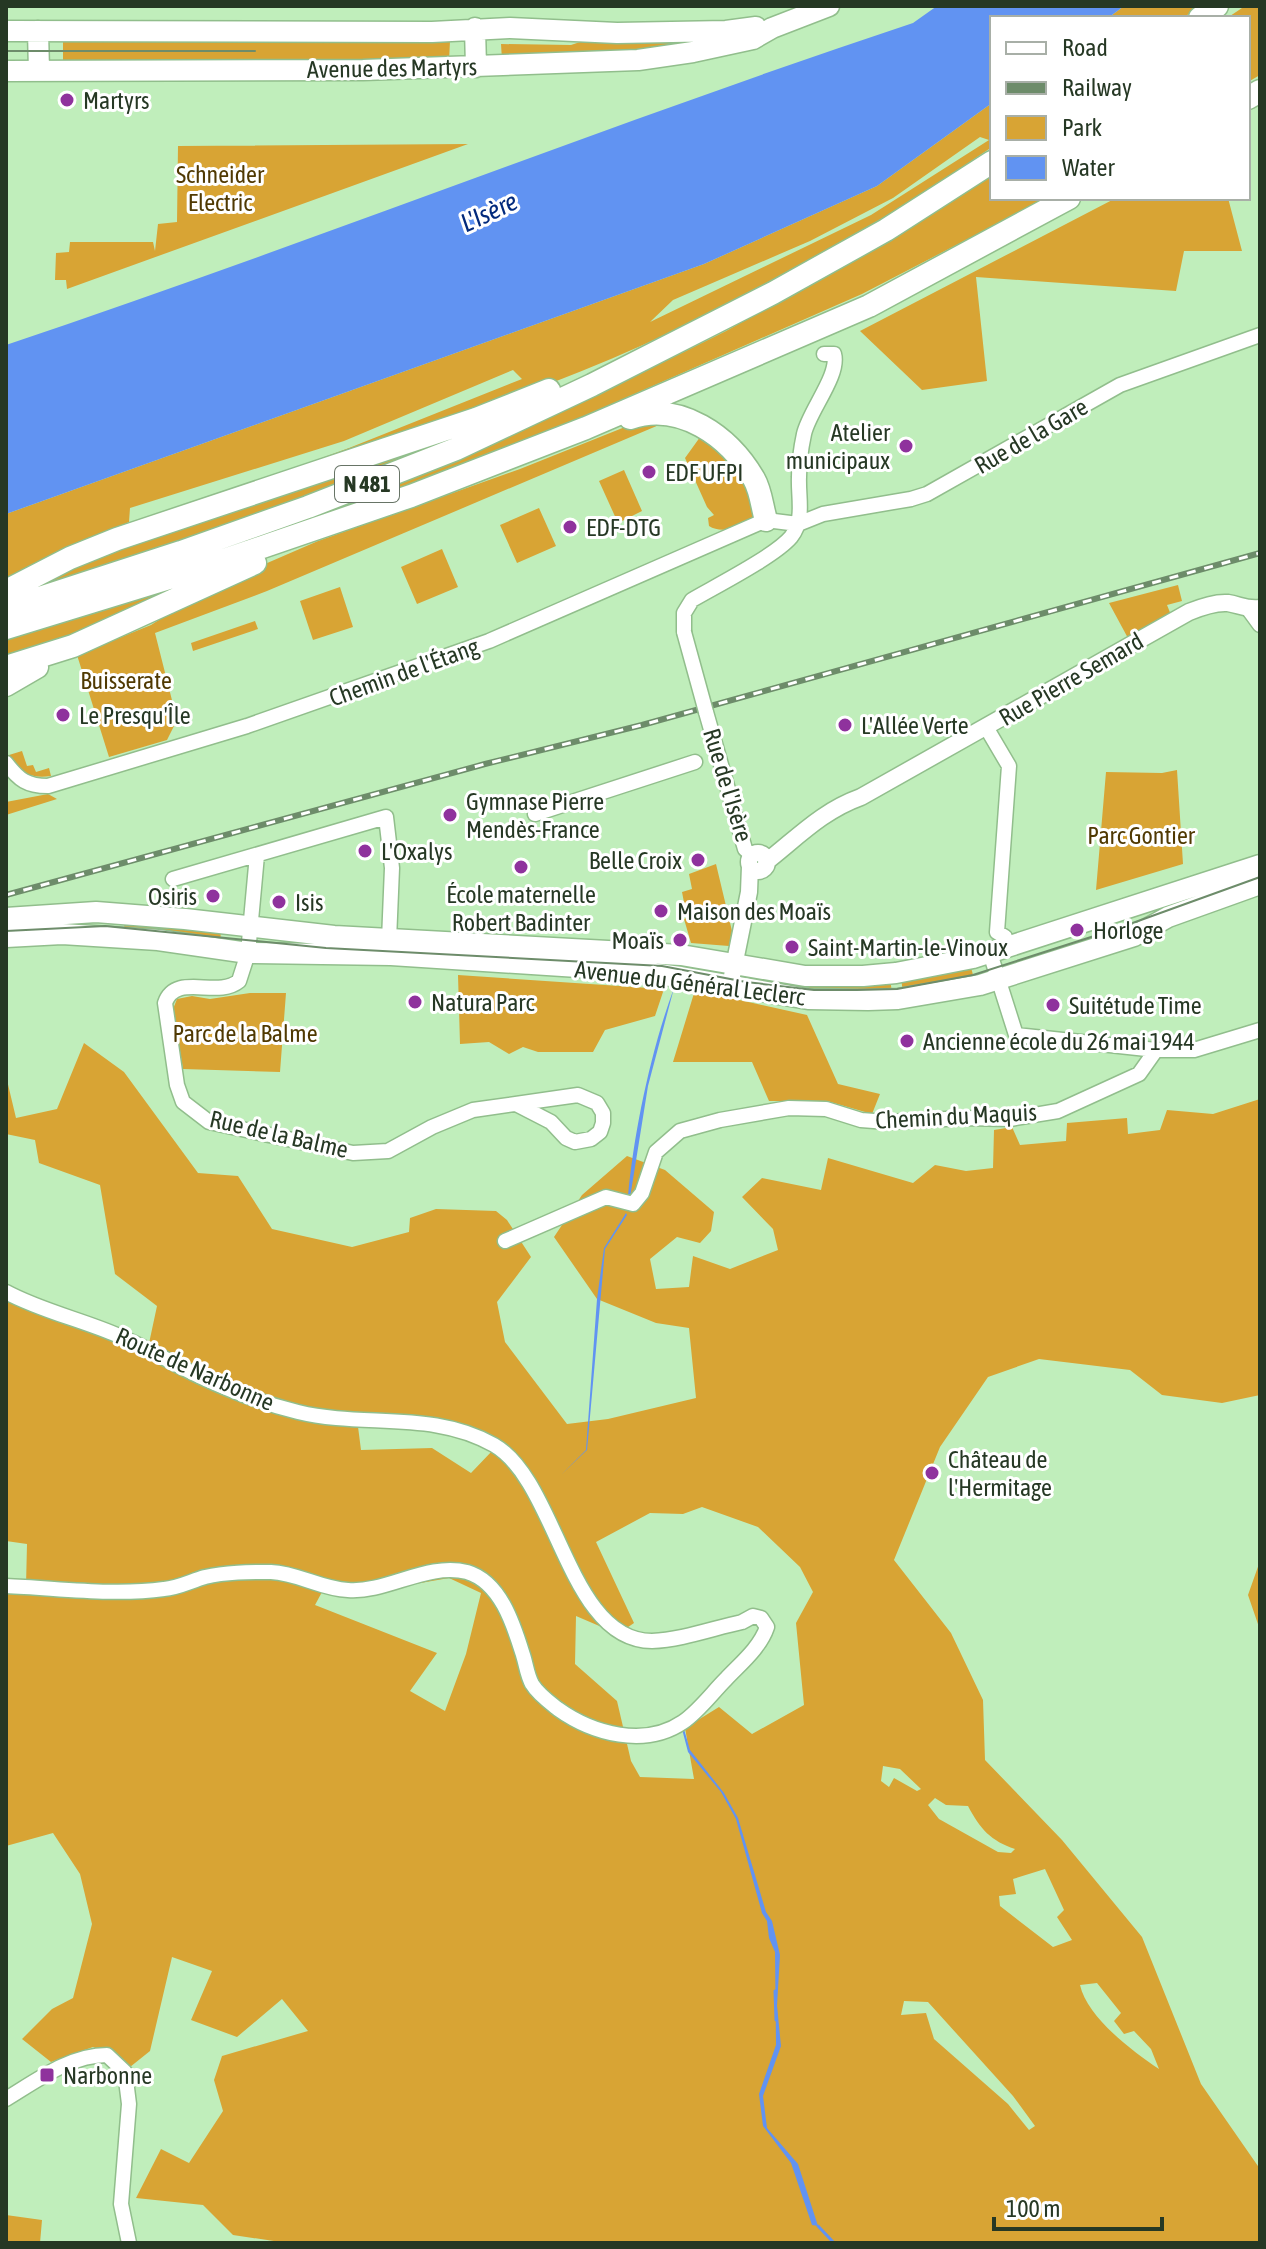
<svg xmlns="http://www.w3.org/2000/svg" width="1266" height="2249" viewBox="0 0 1266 2249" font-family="'Asap Condensed',sans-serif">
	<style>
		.green { fill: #d8a434; fill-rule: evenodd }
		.water { fill: #6193f2 }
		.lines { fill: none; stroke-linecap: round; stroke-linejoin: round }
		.stream { stroke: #6193f2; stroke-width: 3 }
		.minor-casing { stroke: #91be8c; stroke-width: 17 }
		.tertiary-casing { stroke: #91be8c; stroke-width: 19 }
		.secondary-casing { stroke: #91be8c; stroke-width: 23 }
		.trunk-casing { stroke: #91be8c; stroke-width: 25 }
		.minor { stroke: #fff; stroke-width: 14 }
		.tertiary { stroke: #fff; stroke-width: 16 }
		.secondary { stroke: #fff; stroke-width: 20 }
		.trunk { stroke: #fff; stroke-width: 22 }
		.tram { stroke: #6d8c6a; stroke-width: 2 }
		.rail-casing { stroke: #6d8c6a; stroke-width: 6 }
		.rail { stroke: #fff; stroke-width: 3; stroke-dasharray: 9; stroke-linecap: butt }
		.minor-bridge-casing { stroke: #91be8c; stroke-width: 17; stroke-linecap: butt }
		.minor-bridge { stroke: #fff; stroke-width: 14 }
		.poi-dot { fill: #8f329d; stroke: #fff; stroke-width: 3 }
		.labels { text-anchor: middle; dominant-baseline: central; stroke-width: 6; stroke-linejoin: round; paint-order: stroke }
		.shield { fill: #fff; stroke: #677466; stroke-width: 2 }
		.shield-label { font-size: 22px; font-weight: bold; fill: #263824 }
		.street-label { font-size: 24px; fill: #263824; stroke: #fff }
		.poi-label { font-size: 24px; fill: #263824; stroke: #fff; text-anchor: start }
		.park-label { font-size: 24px; fill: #503902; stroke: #fff }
		.water-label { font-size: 26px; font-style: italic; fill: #022a7c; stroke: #fff }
	</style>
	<rect width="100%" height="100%" fill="#c0eebb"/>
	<path class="green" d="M1124 6H1200L1183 18H1108Z
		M1245 6H1260V75L1248 82V18H1227Z
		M739 35 661 51 502 60 501 44 571 45 586 40Z
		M63 37 450 41 449 61 63 64Z
		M992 103V147C847 247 685 335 519 395 437 425 353 450 270 477L349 448 522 379 513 370 344 441 130 508 129 522 6 578V514L704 264 877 186ZM980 137 989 140 871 215 650 322 673 300 810 241 893 198Z
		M468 144 67 289 66 280H55L56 253 69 252 70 242H153L155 251 158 224 177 222 178 146Z
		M992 173V198H1047L862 294 496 455 219 554 221 547 621 383 726 331 857 258Z
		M1116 198H1228L1242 251H1184L1176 291 976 277 987 381 922 390 860 331Z
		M648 421 659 425 267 591 155 633 177 720 167 740 109 757 77 655 151 625 162 618 160 615 237 576 318 541 520 469 625 427Z
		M490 423 274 509 29 593 55 570Z
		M703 433 742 474 757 513C748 526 723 535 709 526L708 518 714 515 707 507 685 458Z
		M624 470 642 511 618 523 599 481Z
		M539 508 556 546 517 563 500 525Z
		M442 549 458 587 417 604 401 567Z
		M202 578 18 661 6 662V640L129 599Z
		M1178 585 1182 601 1167 605 1171 615 1129 640 1109 603Z
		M340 587 353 627 313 640 300 601Z
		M255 621 258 629 193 651 191 643Z
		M22 751 27 766 33 765 36 772 49 768 51 776C32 779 16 773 9 755Z
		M1177 770 1183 864 1096 890 1106 772 1162 773Z
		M48 794 57 799 6 815V802Z
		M716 864 732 931 729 946 691 943 684 919 687 918 682 892 692 889 689 874Z
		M125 917 221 931 220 943 124 930Z
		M970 964 975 982 903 995 901 976Z
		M458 975 664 989 655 1016 605 1030 593 1052H538L523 1047 509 1054 489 1042 460 1044Z
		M772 976 890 977 892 994 769 989Z
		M695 990 807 1015 838 1084 880 1094 872 1114 827 1101H769L752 1062H673Z
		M250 993H286L280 1072 183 1069 173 1009 177 999 192 996 210 999Z
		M84 1043 124 1072 198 1173 238 1176 272 1229 352 1247 409 1232 410 1218 436 1209 496 1211 507 1220 531 1257 497 1302 505 1342 567 1424 608 1419 696 1398 689 1328 656 1323 597 1299 554 1237 582 1195 627 1156 665 1170 714 1212 711 1231 700 1243 677 1237 650 1259 656 1289 689 1287 693 1256 730 1269 778 1250 773 1229 742 1197 762 1178 821 1190 828 1158 913 1183 935 1165 966 1171 993 1168 994 1130 1012 1127 1020 1145 1066 1141 1067 1123 1127 1118 1128 1134 1160 1130 1167 1110 1213 1114 1260 1099V1395L1222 1403 1162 1395 1130 1370 1039 1359 988 1377 940 1447 894 1560 951 1633 983 1700 985 1760 1062 1840 1142 1937 1201 2084 1260 2169V2243H287L233 2235 203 2205 136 2198 161 2149 189 2163 223 2111 214 2080 222 2056 308 2031 282 1999 237 2037 191 2020 212 1971 172 1957 150 2051 130 2067 113 2055 93 2047 51 2062 22 2039 52 2009 73 1998 92 1924 80 1874 53 1833 6 1846V1586H26L27 1544 6 1541V1295L148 1348 157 1306 115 1274 100 1185 39 1163 35 1140 6 1134V1076L16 1118 57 1109ZM357 1419 447 1424 493 1450 471 1473 432 1448 361 1450ZM702 1507 758 1527 800 1567 813 1592 796 1623 804 1705 752 1734 719 1707 685 1728 694 1779 640 1777 631 1761 617 1701 575 1664 576 1616 618 1634 634 1623 596 1542 650 1513 683 1514ZM449 1578 481 1593 466 1654 445 1711 410 1691 437 1653 315 1605 322 1592 409 1585ZM883 1766 900 1769 921 1789 917 1791 894 1778 889 1787 881 1781ZM935 1798 946 1805 968 1806C980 1829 991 1841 1015 1849L1011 1853 998 1852 939 1819 928 1805ZM1045 1869 1064 1910 1057 1917 1072 1940 1053 1947 1000 1906 999 1896 1016 1894 1013 1879ZM1097 1983 1121 2013 1114 2021 1124 2034 1134 2031 1151 2049 1159 2069C1132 2051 1087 2017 1080 1985ZM904 2001 928 2002 1013 2096 1035 2126 1029 2130 1008 2104 934 2039 926 2013 901 2015Z
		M1260 1561V1630L1248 1595Z
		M6 2215 42 2220 40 2243H6Z"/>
	<path class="water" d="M937 6H1124L1108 18H992V103L877 186 704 264 6 514V345C310 243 609 124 913 23Z
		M674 988 648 1086 630 1198 628 1196C634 1131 651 1050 674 988Z
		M626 1213 627 1215 605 1249 587 1450 562 1474 586 1450 597 1299 604 1248Z
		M682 1729H684L690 1750 724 1793 738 1818 766 1912 772 1921 780 1955 777 2006 781 2046 763 2096 767 2128 798 2164 818 2226 812 2225 791 2163 763 2126 759 2094 776 2045 775 1952 769 1938 767 1921 762 1913 736 1819 721 1792 688 1752Z"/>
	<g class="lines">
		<path class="stream" d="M775 1991 776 2020
			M818 2226 834 2243"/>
		<g class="minor-casing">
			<path id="minor" d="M1249 610 1260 625
				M684 632V613L692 600C716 586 775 556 791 537 805 519 798 498 799 477 799 462 801 448 804 434 809 411 840 375 834 354H824
				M706 712 745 849 752 855
				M986 727 1009 766 997 932 1005 937
				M6 763C19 780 27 786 48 786L247 726 489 641 766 520 798 524 823 514 911 499 927 494 1120 385 1260 335
				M535 814 695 762
				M257 855 248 953 239 981C217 999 176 972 165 1003L177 1085 183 1102 209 1122 353 1153 388 1151 432 1127 473 1110 578 1095 597 1103 603 1113V1123L600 1132 591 1139 575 1142 566 1138 551 1122 516 1104
				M173 879 386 817 392 868 389 940
				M990 953 1016 1035 1156 1050H1194L1260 1030
				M505 1241 606 1197 633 1204 642 1193 656 1152 680 1131 720 1120 789 1108 826 1109 861 1120 887 1122 965 1118 1010 1119 1058 1111 1139 1074 1156 1050
				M6 1292C41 1311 83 1320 119 1336 148 1348 173 1364 201 1377 231 1391 265 1404 298 1412 363 1428 433 1410 494 1445 558 1482 568 1641 652 1641 681 1640 714 1628 742 1622L753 1616 761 1618 767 1627C760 1648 740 1664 726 1679 712 1693 699 1711 683 1722 645 1748 593 1734 558 1709 549 1702 538 1694 532 1684 527 1675 526 1664 523 1655 514 1626 501 1582 467 1572 427 1562 387 1593 348 1590 321 1589 298 1573 271 1572 249 1572 226 1572 205 1577 191 1581 178 1588 164 1589 113 1596 58 1588 6 1586
				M6 2099C36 2081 70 2055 107 2055L125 2072 129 2104 121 2204 129 2243"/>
		</g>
		<g class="tertiary-casing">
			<path id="tertiary" d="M749 862a9 9 0 1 1 18 0a9 9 0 1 1-18 0Z
				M766 862C798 837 822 811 861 797L1189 612C1201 607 1215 602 1228 603 1240 605 1247 610 1260 608
				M730 986 749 892 750 866"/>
		</g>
		<g class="secondary-casing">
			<path id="secondary" d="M475 28 476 67
				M6 31 432 32 510 28 617 33 726 31 756 27
				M38 31 39 71
				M6 71 363 70 638 60 693 52 753 39 772 28 829 6
				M6 918 96 912 185 919 334 936 681 955 805 976H863L896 973 973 958 1260 865
				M6 937 62 934 158 940 248 953 391 955 624 970 681 977 808 999 868 1000 898 999 980 985 1134 936 1168 917 1260 884"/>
		</g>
		<g class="trunk-casing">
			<path id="trunk" d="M1200 18 1217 6
				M1248 98 1260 91
				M630 418C680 401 729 436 754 479 761 491 762 507 766 520
				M6 591 70 558 117 539 476 419 549 390
				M6 609 181 552 308 507 456 449 592 385 773 293 886 230 992 162
				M6 628 192 571 411 496 586 428 869 306 1069 198
				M6 667 73 646 255 563
				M6 685 37 667"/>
		</g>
		<use href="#minor" class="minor"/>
		<use href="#tertiary" class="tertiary"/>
		<use href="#secondary" class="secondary"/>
		<use href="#trunk" class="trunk"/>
		<path class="tram" d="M6 51H255
			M6 931 105 926 326 948 662 966 746 982 814 990H857L897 989 973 975 1116 929 1260 877"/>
		<g class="rail-casing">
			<path id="rail" d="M6 895 485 764 642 725 1260 553"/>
		</g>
		<use href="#rail" class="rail"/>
		<g class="minor-bridge-casing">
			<path id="minor-bridge" d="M684 632 706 712"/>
		</g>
		<use href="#minor-bridge" class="minor-bridge"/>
	</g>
	<g class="poi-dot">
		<circle cx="67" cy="100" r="8"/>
		<circle cx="906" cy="446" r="8"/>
		<circle cx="649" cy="472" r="8"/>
		<circle cx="570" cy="527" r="8"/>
		<circle cx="63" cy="715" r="8"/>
		<circle cx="845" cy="725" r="8"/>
		<circle cx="450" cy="815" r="8"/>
		<circle cx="365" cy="851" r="8"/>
		<circle cx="698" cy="860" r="8"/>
		<circle cx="521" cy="867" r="8"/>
		<circle cx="213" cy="896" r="8"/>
		<circle cx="279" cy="902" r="8"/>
		<circle cx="661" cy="911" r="8"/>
		<circle cx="1077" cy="930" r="8"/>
		<circle cx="680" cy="940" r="8"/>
		<circle cx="792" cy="947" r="8"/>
		<circle cx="415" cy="1002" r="8"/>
		<circle cx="1053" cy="1005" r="8"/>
		<circle cx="907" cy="1041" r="8"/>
		<circle cx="932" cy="1473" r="8"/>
		<rect x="39" y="2067" width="16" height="16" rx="4"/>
	</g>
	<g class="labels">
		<rect class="shield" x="335" y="466" width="64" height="36" rx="6"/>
		<g class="shield-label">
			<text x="367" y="484">N 481</text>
		</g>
		<g class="street-label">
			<text transform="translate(392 68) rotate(-1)">Avenue des Martyrs</text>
			<text transform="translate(1031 436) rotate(-30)">Rue de la Gare</text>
			<text transform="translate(404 672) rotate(-20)">Chemin de l'Étang</text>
			<text transform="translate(1071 679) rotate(-30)">Rue Pierre Semard</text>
			<text transform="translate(728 785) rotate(73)">Rue de l'Isère</text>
			<text transform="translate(690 983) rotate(7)">Avenue du Général Leclerc</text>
			<text transform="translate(956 1116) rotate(-3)">Chemin du Maquis</text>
			<text transform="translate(279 1134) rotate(13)">Rue de la Balme</text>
			<text transform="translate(195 1369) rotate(24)">Route de Narbonne</text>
		</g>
		<g class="poi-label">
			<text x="83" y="100">Martyrs</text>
			<text x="890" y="432" text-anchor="end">Atelier<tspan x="890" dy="28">municipaux</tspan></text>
			<text x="665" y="472">EDF UFPI</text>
			<text x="586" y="527">EDF-DTG</text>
			<text x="79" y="715">Le Presqu'Île</text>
			<text x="861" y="725">L'Allée Verte</text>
			<text x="466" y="801">Gymnase Pierre<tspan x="466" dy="28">Mendès-France</tspan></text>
			<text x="381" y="851">L'Oxalys</text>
			<text x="682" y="860" text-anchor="end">Belle Croix</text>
			<text x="521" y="894" text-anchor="middle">École maternelle<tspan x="521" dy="28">Robert Badinter</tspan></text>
			<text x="197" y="896" text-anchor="end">Osiris</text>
			<text x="295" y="902">Isis</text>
			<text x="677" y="911">Maison des Moaïs</text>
			<text x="1093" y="930">Horloge</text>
			<text x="664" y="940" text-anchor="end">Moaïs</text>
			<text x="808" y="947">Saint-Martin-le-Vinoux</text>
			<text x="431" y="1002">Natura Parc</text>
			<text x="1069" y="1005">Suitétude Time</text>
			<text x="923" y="1041">Ancienne école du 26 mai 1944</text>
			<text x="948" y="1459">Château de<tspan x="948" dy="28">l'Hermitage</tspan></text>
			<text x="63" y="2075">Narbonne</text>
		</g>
		<g class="park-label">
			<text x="220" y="174">Schneider<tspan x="220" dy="28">Electric</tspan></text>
			<text x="126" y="680">Buisserate</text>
			<text x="1141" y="835">Parc Gontier</text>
			<text x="245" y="1033">Parc de la Balme</text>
		</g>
		<g class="water-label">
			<text transform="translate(489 212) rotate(-25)">L'Isère</text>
		</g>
	</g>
	<rect width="1266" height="2249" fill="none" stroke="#263824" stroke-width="16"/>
	<rect x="990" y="16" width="260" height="184" fill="#ffffff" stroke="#a8afa7" stroke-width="2"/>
	<rect x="1006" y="42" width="40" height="12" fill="#ffffff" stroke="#a8afa7" stroke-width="2"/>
	<text x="1062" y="56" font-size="24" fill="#263824">Road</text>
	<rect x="1006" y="82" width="40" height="12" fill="#6d8c6a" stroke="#a8afa7" stroke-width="2"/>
	<text x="1062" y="96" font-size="24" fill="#263824">Railway</text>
	<rect x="1006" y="116" width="40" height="24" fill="#d8a434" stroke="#a8afa7" stroke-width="2"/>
	<text x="1062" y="136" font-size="24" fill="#263824">Park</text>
	<rect x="1006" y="156" width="40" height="24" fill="#6193f2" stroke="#a8afa7" stroke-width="2"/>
	<text x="1062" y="176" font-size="24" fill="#263824">Water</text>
	<path d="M994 2217v12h168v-12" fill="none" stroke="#263824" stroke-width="4"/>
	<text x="1006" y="2217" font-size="24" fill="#263824" stroke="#ffffff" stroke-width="6" paint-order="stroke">100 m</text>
</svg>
